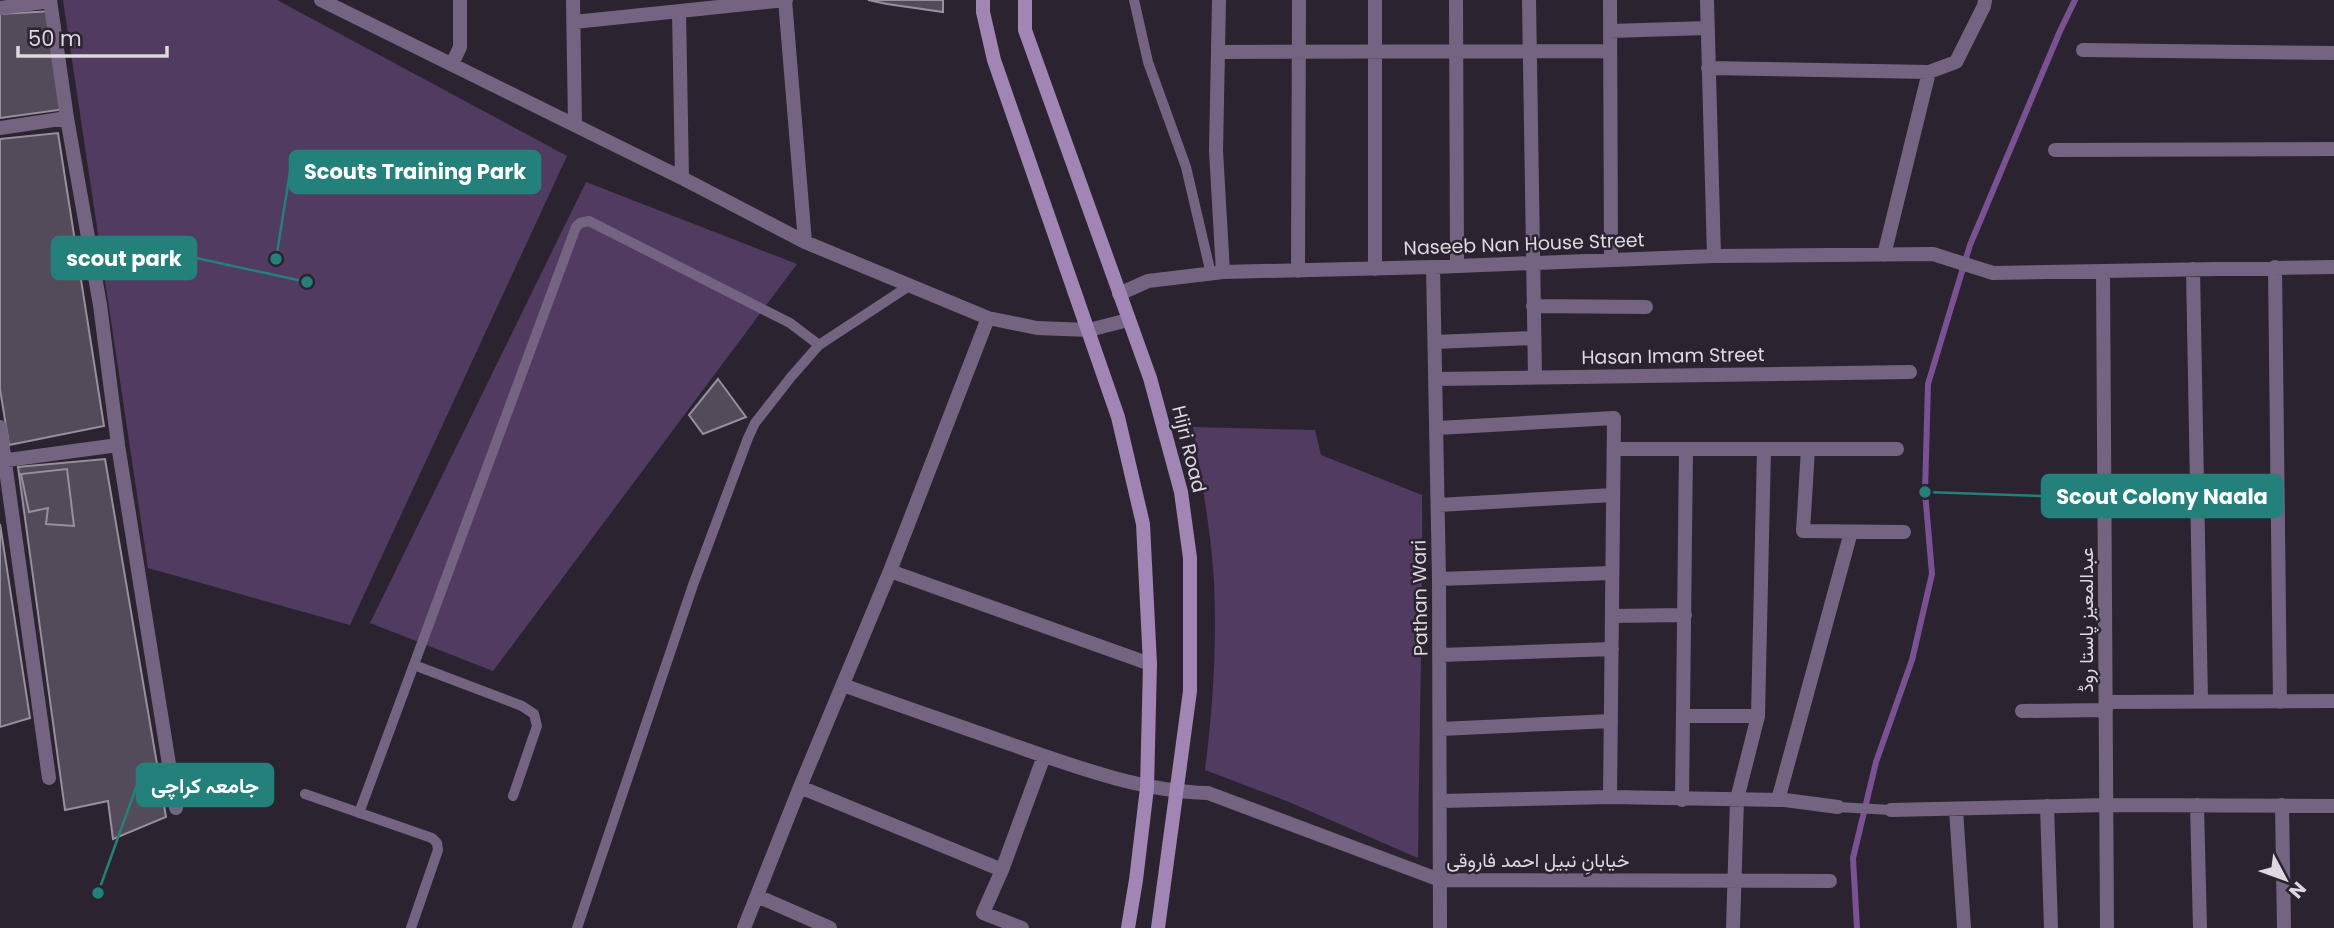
<svg xmlns="http://www.w3.org/2000/svg" width="2334" height="928" viewBox="0 0 2334 928" font-family="Poppins,Vazirmatn,sans-serif">
	<style>
		.green { fill: #513b61 }
		.lines { fill: none; stroke-linecap: round; stroke-linejoin: round }
		.stream { stroke: #7a5294; stroke-width: 6 }
		.building { fill: #534b59; stroke: #978e9e; stroke-width: 2 }
		.lane { stroke: #746481; stroke-width: 10 }
		.street { stroke: #746481; stroke-width: 14 }
		.secondary { stroke: #a185b4; stroke-width: 14 }
		.labels { text-anchor: middle; dominant-baseline: central; stroke-width: 5; stroke-linejoin: round; paint-order: stroke }
		.street-label { font-size: 19px; fill: #ded9e1; stroke: #2b2430 }
		.leader { fill: none; stroke: #24807a; stroke-width: 2.5 }
		.callout-dot { fill: #24807a; stroke: #2b2430; stroke-width: 2.5 }
		.callout { fill: #24807a; stroke: #24807a; stroke-width: 2.5 }
		.callout-label { font-size: 21px; text-anchor: middle; font-weight: bold; fill: #fff }
	</style>
	<rect width="100%" height="100%" fill="#2b2430"/>
	<path class="green" d="M63 0H277L567 156 350 625 148 568Z
		M586 182 797 264 493 671 370 623Z
		M1193 427 1315 430 1321 455 1422 495C1423 616 1419 737 1418 858L1289 802 1205 770C1213 708 1217 644 1214 582 1211 530 1201 478 1193 427Z"/>
	<g class="lines">
		<path class="stream" d="M1857 928 1853 858 1876 762 1912 660 1932 574 1925 492 1928 384 1970 245 2060 31 2075 0"/>
	</g>
	<path class="building" d="M868 0H943V12L887 4Z
		M52 11 66 109 0 118V14Z
		M58 133 104 426 9 445 0 389V139Z
		M718 379 746 417 703 434 689 415Z
		M105 459 166 817 113 839 108 801 65 810 18 467Z
		M67 469 74 526 46 524 48 508 29 512 21 474Z
		M0 524 30 718 0 727Z"/>
	<g class="lines">
		<path class="lane" d="M1134 0 1148 62 1186 167 1211 274
			M414 665 522 706 534 714 537 726 513 796
			M305 794 432 838 437 843 438 850 411 928
			M1838 807 1891 810
			M359 813 576 227 580 223 589 221 790 323 819 345
			M577 928 693 585 748 438 755 423 791 377 819 345 909 286"/>
		<path class="street" d="M50 0 67 118 100 305 118 445 176 808
			M321 0 682 178 805 242 988 318 1037 328 1089 330 1128 320
			M573 0 575 125
			M785 0 805 242
			M1219 0 1216 151 1223 272
			M1375 0V269
			M1456 0 1457 266
			M1529 0 1535 377
			M1610 0 1611 260
			M1707 0 1714 256
			M0 8 50 1
			M679 11 682 178
			M574 22 786 0
			M1610 31 1707 28
			M2083 50 2334 53
			M1220 52 1609 51
			M452 64 460 47V0
			M1708 68 1929 72 1884 255
			M1929 72 1956 62 1984 6 1985 0
			M0 128 67 118
			M2055 150 2334 149
			M1433 267 1439 579 1440 928
			M2275 267 2280 702
			M2193 269 2201 702
			M1298 271 1299 0
			M2103 271 2107 928
			M1119 294 1148 281 1223 272 1433 267 1714 256 1933 254 1993 273 2334 267
			M1533 306 1646 307
			M1435 342 1534 338
			M1436 379 1910 372
			M0 427 49 778
			M1438 428 1614 418 1610 797
			M1614 449H1897
			M1808 449 1803 531 1904 532
			M0 461 118 445
			M1438 505 1613 495
			M890 571 1150 664
			M1439 579 1612 573
			M1612 616 1685 615
			M1440 655 1612 649
			M843 685C898 705 954 724 1010 744 1074 766 1139 791 1208 793L1440 880 1830 881
			M2106 702 2334 701
			M2022 711 2106 710
			M1683 716H1758L1764 449
			M1441 729 1611 721
			M800 787 1002 870
			M1682 800 1686 449
			M1778 800 1851 532
			M1441 801 1610 797 1785 800 1838 807
			M2197 805 2200 928
			M2282 805 2284 928
			M2047 806 2051 928
			M1891 810 2107 805 2334 806
			M1956 810 1964 928
			M757 896 830 928
			M744 928 800 787 890 571 988 318
			M1022 928 983 913 1002 870 1044 756
			M1733 928 1737 799 1758 716"/>
		<path class="secondary" d="M983 0V12L994 60 1118 417 1143 524 1150 664 1147 788 1136 880 1128 928
			M1025 0V30L1150 378 1181 492 1190 558V691L1158 928"/>
	</g>
	<g class="labels">
		<g class="street-label">
			<text transform="translate(1524 244) rotate(-2)">Naseeb Nan House Street</text>
			<text transform="translate(1673 356) rotate(-1)">Hasan Imam Street</text>
			<text transform="translate(1189 449) rotate(76)">Hijri Road</text>
			<text transform="translate(1420 598) rotate(-91)">Pathan Wari</text>
			<text transform="translate(2086 620) rotate(-90)">عبدالمعیز پاستا روڈ</text>
			<text x="1538" y="860">خیابانِ نبیل احمد فاروقی</text>
		</g>
	</g>
	<path class="leader" d="M276 259L290 172M307 282L196 258M1925 492L2042 496M98 893L137 785"/>
	<g class="callout-dot">
		<circle cx="276" cy="259" r="7"/>
		<circle cx="307" cy="282" r="7"/>
		<circle cx="1925" cy="492" r="7"/>
		<circle cx="98" cy="893" r="7"/>
	</g>
	<g class="callout">
		<rect x="290" y="151" width="250" height="42" rx="7"/>
		<rect x="52" y="237" width="144" height="42" rx="7"/>
		<rect x="2042" y="475" width="240" height="42" rx="7"/>
		<rect x="137" y="764" width="136" height="42" rx="7"/>
	</g>
	<g class="callout-label">
		<text x="415" y="179">Scouts Training Park</text>
		<text x="124" y="266">scout park</text>
		<text x="2162" y="504">Scout Colony Naala</text>
		<text x="205" y="793">جامعہ کراچی</text>
	</g>
	<g transform="translate(2285 879) rotate(131)" stroke="#2b2430" stroke-width="5" paint-order="stroke">
	<path d="M0-5L12 26L0 18L-12 26Z" fill="#ded9e1"/>
	<text y="-10" font-size="19" font-weight="bold" text-anchor="middle" fill="#ded9e1">N</text>
	</g>
	<path d="M18 46v10h149v-10" fill="none" stroke="#ded9e1" stroke-width="3.5"/>
	<text x="28" y="46" font-size="21" fill="#ded9e1" stroke="#2b2430" stroke-width="5" paint-order="stroke">50 m</text>
</svg>
